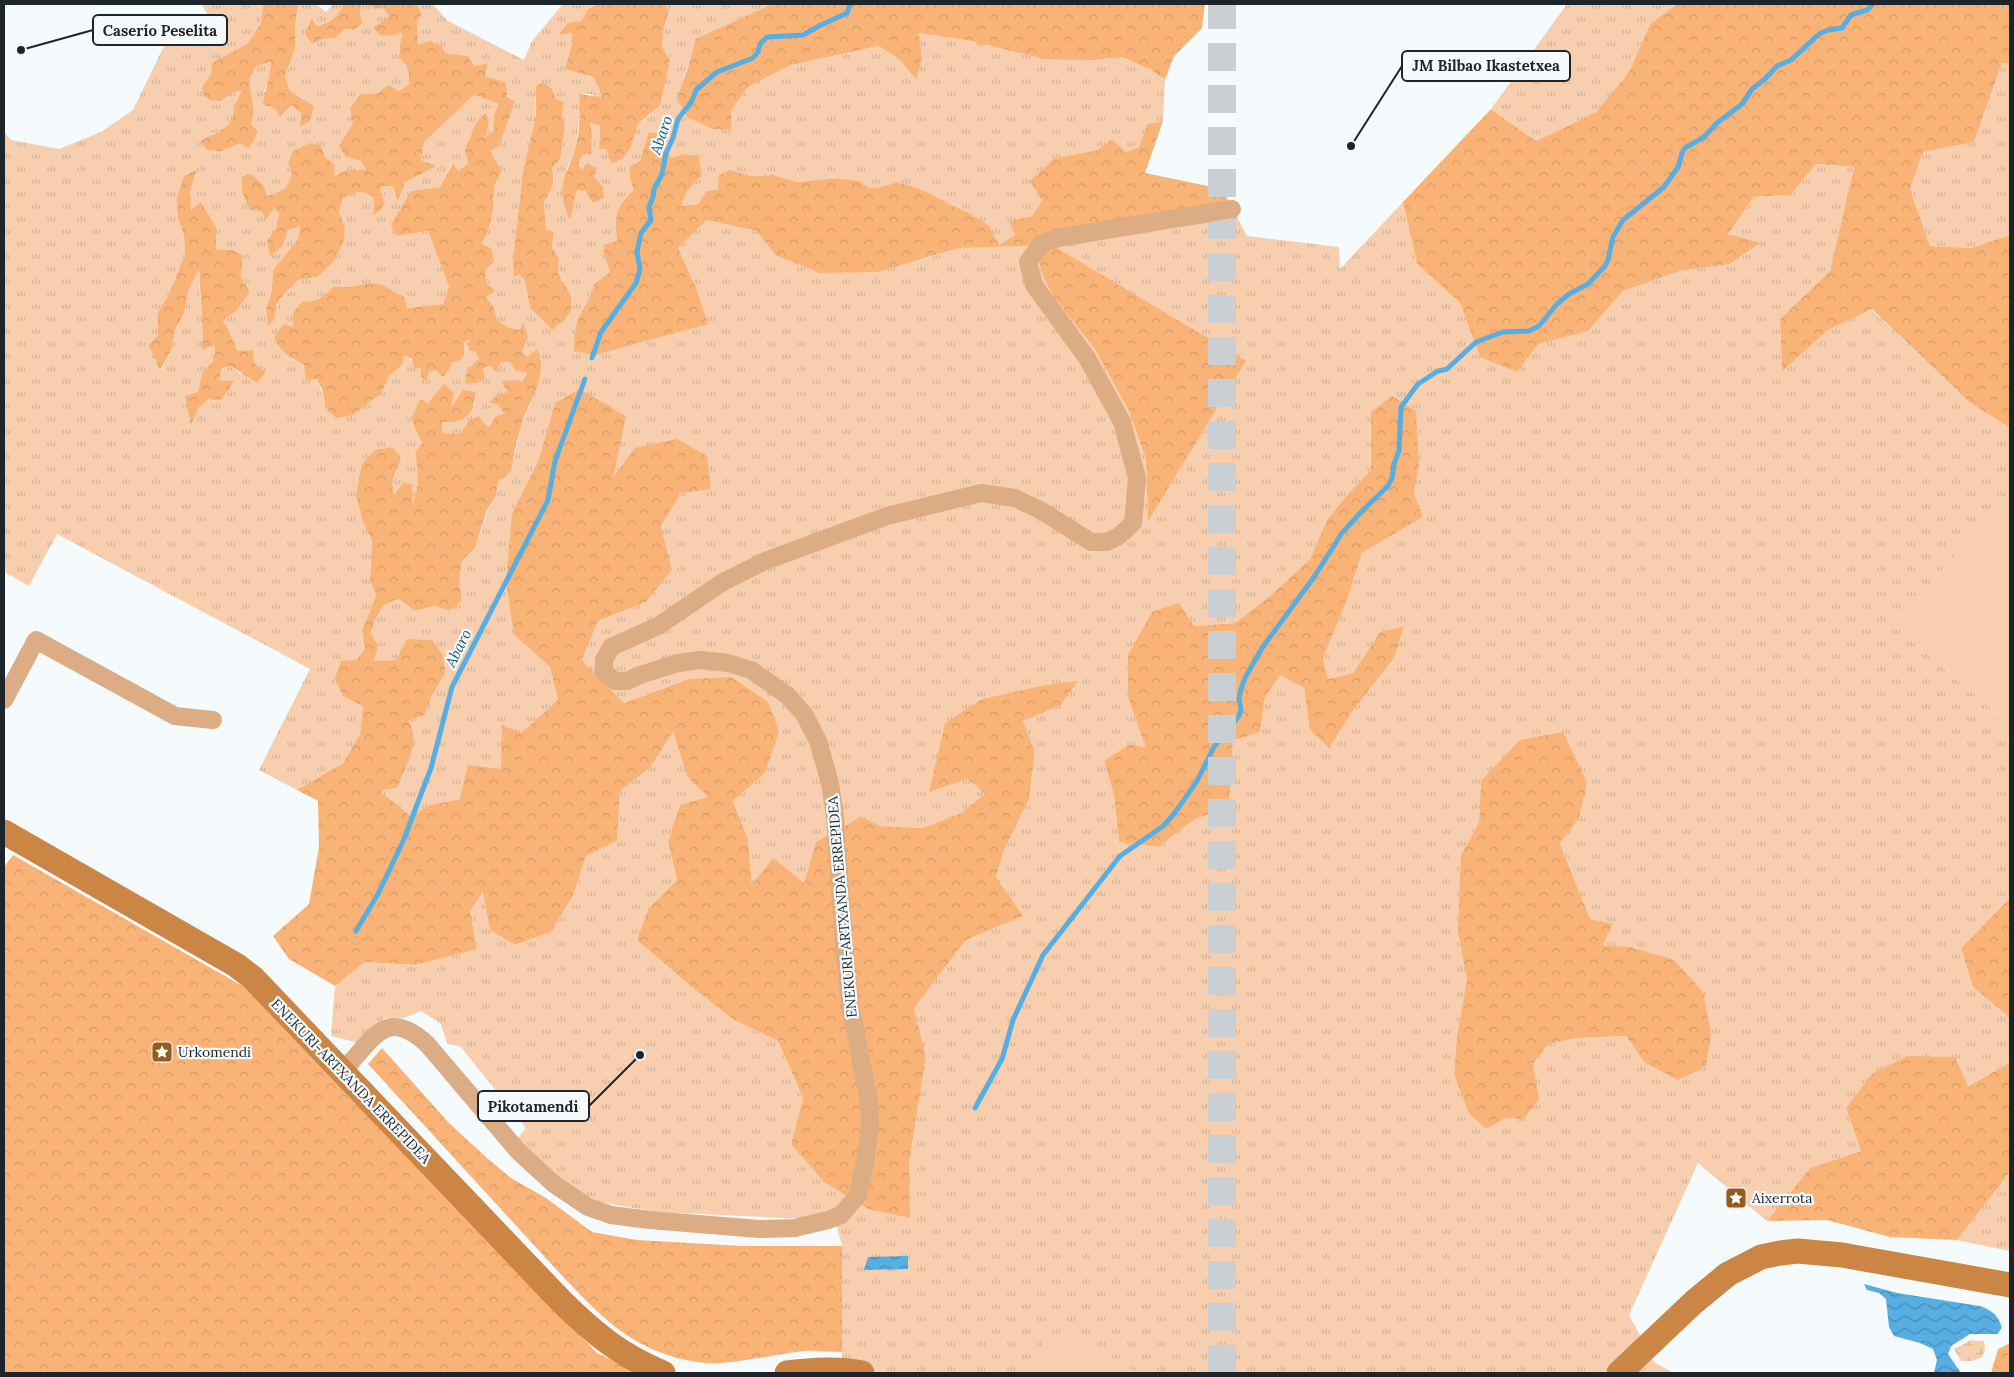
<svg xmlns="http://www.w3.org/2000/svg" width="2014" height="1377" viewBox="0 0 2014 1377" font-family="Lora,serif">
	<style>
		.grass { fill: url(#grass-tufts); fill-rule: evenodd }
		.forest { fill: url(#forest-crowns) }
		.wetland { fill: url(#wetland-marsh) }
		.garden { fill: #f7cfae }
		.water { fill: url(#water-waves) }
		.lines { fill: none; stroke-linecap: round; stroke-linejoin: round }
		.stream { stroke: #57aee2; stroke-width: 5 }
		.highway-tunnel { stroke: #cacfd3; stroke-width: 28; stroke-dasharray: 28 14; stroke-linecap: butt }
		.street { stroke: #dcac84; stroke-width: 18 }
		.secondary { stroke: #cb8545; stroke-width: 25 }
		.labels { text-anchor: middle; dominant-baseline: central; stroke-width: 4.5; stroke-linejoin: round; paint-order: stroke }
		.street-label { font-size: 14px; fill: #1c252b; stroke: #f5fafd }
		.poi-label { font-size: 14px; fill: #1c252b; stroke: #f5fafd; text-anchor: start }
		.water-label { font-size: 15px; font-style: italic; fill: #16587b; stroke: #f5fafd }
		.leader { fill: none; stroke: #1c252b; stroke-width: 2 }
		.callout-dot { fill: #1c252b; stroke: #f5fafd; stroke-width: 2 }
		.callout { fill: #f5fafd; stroke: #1c252b; stroke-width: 2 }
		.callout-label { font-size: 15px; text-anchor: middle; font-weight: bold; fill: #1c252b }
	</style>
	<defs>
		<pattern id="grass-tufts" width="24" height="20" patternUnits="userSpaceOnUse" patternTransform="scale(1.25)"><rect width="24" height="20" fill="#f7cfae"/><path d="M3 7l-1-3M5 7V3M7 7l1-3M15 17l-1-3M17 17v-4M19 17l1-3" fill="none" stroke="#d3b296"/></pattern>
		<pattern id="forest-crowns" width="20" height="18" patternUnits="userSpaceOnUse" patternTransform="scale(1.25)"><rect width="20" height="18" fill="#fab376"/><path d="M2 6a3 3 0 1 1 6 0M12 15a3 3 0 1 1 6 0" fill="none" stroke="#d69a66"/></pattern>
		<pattern id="wetland-marsh" width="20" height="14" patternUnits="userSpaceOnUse" patternTransform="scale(1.25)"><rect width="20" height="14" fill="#f7cfae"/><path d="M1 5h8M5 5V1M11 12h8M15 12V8" fill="none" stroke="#d3b296"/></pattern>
		<pattern id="water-waves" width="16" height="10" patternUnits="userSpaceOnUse" patternTransform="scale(1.25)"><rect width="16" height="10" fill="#57aee2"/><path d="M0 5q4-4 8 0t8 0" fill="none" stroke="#478db7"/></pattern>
	</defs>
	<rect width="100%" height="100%" fill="#f5fafd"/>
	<path class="grass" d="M202 4H263L261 23 247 44 233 53 211 74 202 87 222 101 231 93 241 89 240 99 234 107 233 118 225 130 211 134 222 151 241 144 251 124 254 112 249 80 256 66 272 62 270 76 264 91 291 105 301 113 300 127 303 98 290 91 285 76 295 49V27L298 4H316L326 12 333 4H343C339 16 330 23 317 26L313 18 312 44 322 39 335 38 345 29 355 30 363 24 360 14 361 4H370L374 9 383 8 389 16 374 28 392 36 402 33 400 44 409 69V84L399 91 361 94 346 157 361 161 366 170H347L334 176V165L326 158 321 146 293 173 289 185 278 193 267 196 242 192 250 209 274 208 279 213 276 227 267 241 282 247 287 230 300 225 298 239 273 270 272 290 266 308 268 326 275 317 277 303 287 291 298 280 317 277 345 227 339 212 343 198C356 192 363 189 374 198L373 214 379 192 383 186H394L398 200 405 182 437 166 421 160C422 154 422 145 425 141 438 122 459 111 474 95L500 104 494 115V130L485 140 487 113C471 126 470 143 468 163L458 171 452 163 440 187 411 191 397 236 428 231 449 287 443 304 407 308 372 283 349 288 333 287 325 297 315 302 292 359C314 371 321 383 325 407L382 392 389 376 402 365 404 356 421 366 425 383 429 372 436 369 443 377 464 343 470 340 479 360 470 366 482 368 490 366 495 373 501 362H510L527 372 522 382 513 380 508 393 498 405 505 414 489 427 483 422H468L460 434 443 433 442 422 475 405 476 392 451 409 437 394 428 403 420 400 411 419 422 443 415 452C420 474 419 486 413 507L394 495 392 481 401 459 363 522 372 541 370 581 376 595 362 631 365 649 356 660 343 696 363 706 360 734 343 763 297 790 259 770 310 669 57 534 29 586 4 572V132L11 140 59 149 101 132 133 110 168 38 208 16ZM197 171 190 191V211L201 202 216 227V249L232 250 243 255 241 277 250 292 237 310 223 321C230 330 231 340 237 350 243 359 257 365 266 372L240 374 230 366 222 368 219 381 233 380 198 409 191 424 202 373 214 360 215 345 202 350C204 321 199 296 199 268L189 289 184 313 175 330 172 349 161 370 150 345 158 335V312L169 294 185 254 184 234 178 219Z
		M416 4H433L448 21 524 60 532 41 563 4H598L588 9 581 21 558 34 572 33V44L565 69 593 77 599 88 601 98 590 94H579L580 108 576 147 567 168 570 220 577 190 586 191 603 187 594 176 582 171 578 165 582 154H591L592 135 590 123 600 126 599 149H606L613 164 631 147 638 124 650 115 670 61 662 46 664 27 669 11 666 4H772L695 39 691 58 683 78 688 118 713 129 731 130V111L748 87 791 65 879 46 900 60 915 79 922 58 919 33 1092 60 1122 57 1151 70 1165 80 1163 121 1147 124 1139 147 1126 152 1112 139 1098 150 1055 158 1042 200 1032 216 1010 221 1015 235 1000 245H1051L1238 219 1247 236 1339 247 1340 269 1403 202 1417 264 1460 303 1480 357 1588 330 1623 291 1680 271 1730 264 1761 244 1728 234 1754 197 1791 195 1816 164 1854 167 1830 271 1780 319 1782 370 1828 330 1871 309 1969 402 2010 428V492L1895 626 1995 712 2010 744V898L1961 948 1973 987 2010 1018 2009 1063 1967 1086 1846 1108 1861 1151 1810 1168 1767 1221 1698 1163 1629 1315 1654 1362 1673 1373H842V1246L832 1209 806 1219 657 1212 593 1201 567 1187 517 1139 526 1128 460 1046 447 1044 441 1024 421 1011 404 1018H385L359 1043 331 1036 335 986 365 962 415 965 470 912 484 892 490 930 515 945 551 932 573 896 586 856 617 841 620 791 650 768 673 732 687 776 709 797 668 842 677 880 648 909 637 940 694 989 734 1020 778 1041 803 1098 791 1144 910 1217 908 1161 926 1056 914 1008 966 940 1022 916 996 877 1004 850 1029 799 1035 752 1023 721 1061 705 1077 682 1039 686 982 699 937 760 929 792 968 779 985 794 961 813 923 828 880 826 861 818 816 842 804 883 752 885 748 839 733 801 765 773 689 679 624 703 582 660 598 621 646 602 672 570 661 526 681 493 612 479 555 403 538 461 512 513 514 635 550 667 558 700 521 733 501 770 460 799 430 805 411 818 379 791 397 788 402 772 412 751 408 721 425 715 431 697 445 674 396 660 373 661 378 646 371 633C376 616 380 603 399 599L415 611 462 601 459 582 462 561 475 548 488 510 496 496 498 482 511 472 521 425 530 405 541 373 522 352 528 337 522 323 520 330 509 329 497 320 494 307 485 296 486 283 482 244 488 232 493 211 494 186 502 171 490 151 504 131 515 101 485 77 488 63 474 66 468 56 445 53 418 45 417 22 422 14ZM552 89 556 100 564 102 562 113 565 125 561 146 552 168 554 181 550 194 544 202 546 230 554 233 552 247 559 259 558 273 563 281 552 330 530 308 525 281 519 274 513 260 523 171 536 115 535 98ZM659 132 671 158 683 154 701 175 687 191 680 206 698 204 706 191 718 189 730 171 750 176 773 175 797 182 838 178 860 181 869 188 882 187 897 182 967 212 998 245 959 248 921 260 775 255 758 231 707 220 678 248 695 285 671 333 628 346 585 306 593 295 594 284 610 272 604 256 617 242C614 222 620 203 635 190L630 178 640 161 648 133ZM1055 299 1246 361 1148 520 1146 459 1128 409 1094 348ZM1371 412 1419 467 1414 493 1423 517 1362 553 1346 603 1323 658 1328 679 1353 673 1380 632 1403 626 1394 658 1352 712 1329 747 1310 730 1304 688 1280 675 1265 698 1260 732 1233 741 1229 807 1195 819 1158 847 1119 842 1114 795 1104 761 1129 744 1146 749 1194 626 1235 623 1271 595 1310 559 1327 520 1346 496 1371 470ZM1481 781 1579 818 1560 842 1590 919 1602 945 1630 947 1644 1062 1626 1036 1578 1038 1548 1044 1533 1064 1524 1119 1506 1118 1454 1074 1457 1034 1467 979 1461 855 1479 822Z
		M1567 4H1677L1650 24 1629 72 1596 112 1536 141 1491 109Z
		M2002 63H2010V235L1971 248 1930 246 1910 189 1923 152 1974 142Z
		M2010 1172V1251L1957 1240Z"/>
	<path class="forest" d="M263 4H298L295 27V49L285 76 290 91 314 106 310 121 300 127 301 113 291 105 280 117 274 107 263 105C265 90 270 77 271 62L256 66 249 80 254 112 251 124 258 132 249 148 240 144 222 151 207 150 201 141C212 133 226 132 232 119 234 115 233 111 234 107 236 100 240 98 241 90L231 93 222 101H212L204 96 202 87 211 74 212 63 247 44 261 23Z
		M343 4H361L360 14 363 23 355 30 345 29 335 38 322 39 312 44 305 34 312 18 317 26C330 23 339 16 343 4Z
		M370 4H416L422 14 417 22 418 45 430 41 442 46 445 53 468 56 474 66 488 63 485 77 506 82 507 96 515 101 499 146 490 151 502 171 494 186 493 211 488 232 482 244 491 248 494 261 485 270 486 283 495 291 486 297 494 307 497 320 509 328 520 330 523 322 528 337 522 352 527 357 537 349C550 374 528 402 521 426 516 441 514 457 511 472L498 482 496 496 487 510 475 548 462 561 459 581 462 601 449 611 436 606 415 611 399 599C380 603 376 616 371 633L378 646 374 661 396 660 407 639 432 640 443 655 445 674 431 697 425 715 408 721C423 742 404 767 397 788L380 791 411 817 430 805 460 799 468 765 501 769 502 725 521 733 558 700 550 667 514 635 506 582 512 513 538 461 555 403 579 389 626 416 613 478 635 448 677 439 707 456 711 489 681 493 661 526 672 570 646 602 598 621 582 660 624 703 689 679 731 677 768 702 779 731 765 773 733 801 748 839 752 885 773 858 804 883 816 842 861 817 880 826 923 828 961 813 985 794 968 779 929 792 945 723 982 699 1039 686 1078 681 1061 705 1023 721 1035 752 1029 799 1004 850 996 877 1023 916 966 940 914 1008 926 1056 909 1161 910 1218 868 1209 824 1182 791 1144 803 1098 778 1041 734 1020 694 989 637 940 648 909 677 880 668 842 680 805 708 797 687 776 673 732 650 768 620 791 617 841 586 856 573 896 551 932 515 945 490 930 483 892 470 912 477 949 415 965 365 962 335 986 289 959 273 936 309 904 319 847 318 801 297 790 343 763 360 734 363 706 343 696 335 678 341 661 356 660 365 649 362 631 376 595 370 581 372 541 363 522 356 495 362 464 375 450 393 447 401 459 392 481 394 495 404 482 412 485 413 505C419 486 419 472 415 452L422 443 411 419 420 399 428 403 444 384 454 393 451 408 463 390 476 392C474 415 465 423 442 422L443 433 460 434 468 422 479 416 483 422 489 427 496 416 505 414 498 405 489 402 499 394 508 393 501 381 513 380 522 382 527 373 515 370 510 362H501L496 373 490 366 483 368 485 379 476 383 466 384C464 372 469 367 479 359L475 351H469V340L464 343V355L459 361 452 362 449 370 443 377 435 370 429 372 426 383 421 376V367L414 370 412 359 404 356 402 365 389 376 382 392 353 415 336 418 325 407 322 389 316 379 306 380 304 365C290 358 281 352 274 338L284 324 293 327V313L302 302C317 302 323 298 333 287H349L372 283 382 285 404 297 407 308 443 304 449 287 428 231 397 236 391 225 411 191 440 187 453 163 458 171 468 163 465 150 476 123 486 112 489 121 485 138 494 130V115L499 104 474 95 424 142 421 160 437 166 405 182 398 201 393 186H383L379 192 385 201 381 210 373 215 374 198C363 189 356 192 343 198L339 212 345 227 343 243 334 261 317 277 298 280 287 291 277 303 275 318 268 327 266 308 272 290 273 270 298 239 300 226 288 230 282 247 270 256 267 241 276 227 279 213 274 208 266 219 261 211 250 210 242 192V177L251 174 264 186 267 196C283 191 288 189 292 173L288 163 293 151 310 143 321 146 326 158 335 165 334 176 347 170H366L361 161 346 157 339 146 353 123 350 108 361 94 378 93 388 85 399 91 409 84V69L400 58V44L402 33 392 36 380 35 373 28 389 16 383 8 374 9Z
		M598 4H666L669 11 664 27 662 46 670 61 660 105 638 124 631 147 623 158 612 164 606 149H599L600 126 590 123 592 135 591 154 582 155 578 165 582 170 587 163 597 168 594 176 603 187 604 198 593 203 586 191 577 190 570 220C555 186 565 181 575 149 580 134 580 110 579 94L601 97 599 88 593 77 565 69 572 44V33L558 35 568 23 581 21 588 9Z
		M772 4H1205L1202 28 1174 56 1165 80 1151 70 1122 57 1092 60 1044 59 971 41 919 33 922 58 916 80 900 60 879 46 791 65 748 87 731 111V130L713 129 688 118 677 99 691 58 695 39Z
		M1677 4H2010V63H2002L1974 142 1923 152 1910 189 1930 246 1971 248 2010 235V428L1969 402 1872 309 1828 330 1782 371 1780 319 1830 271 1854 167 1816 164 1791 195 1754 197 1728 234 1761 243 1730 264 1680 271 1623 291 1588 331 1538 344 1517 372 1480 357 1460 303 1417 264 1403 202 1491 109 1536 141 1596 112 1629 72 1650 24Z
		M544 83 552 89 556 99 564 102 562 113 565 125 560 159 552 168C555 183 553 189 544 202L546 230 554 232 552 247 559 259 558 273 571 296V311L563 321 552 330 530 308 525 281 519 274 514 277 513 260 523 171 536 115V85Z
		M1163 121 1145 173 1222 189 1238 219 1052 245 1246 361 1148 521 1146 459 1128 409 1094 348 1055 299 1044 278 1039 261 1050 245 959 248 878 272 820 273 775 255 757 231 707 220 678 248 695 285 708 324 595 355 574 351C574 340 575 330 578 320 583 307 592 298 594 284L610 272 604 255V245L617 241C614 217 616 206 634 190L630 178V167L640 161 648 133 659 132 671 158 683 154 698 156 702 175 687 191 681 206 698 204 706 191 718 189 719 175 730 170 750 176 773 175 797 182 838 178 860 181 869 188 882 187 897 182 925 191 951 205 967 212 989 226 999 245 1015 235 1009 221 1032 216 1042 200 1030 181 1055 158 1098 150 1112 139 1126 152 1139 147 1147 124Z
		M197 170 190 191 191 210 201 202 216 227V249L232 250 243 255 241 277 250 292 237 310 223 321C230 330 232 341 238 351L253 350 254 363 266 372 257 383 230 366 222 368 219 381 234 380 228 391 220 400 209 399 198 409 191 425 185 396 198 392 202 373 214 360 215 345 202 350C204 323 200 296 199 269L189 289 184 313 175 330 172 349 160 370 149 345 158 335V312L169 294 185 254 184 234 178 219 177 198 184 176Z
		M1392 396 1416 411 1419 467 1414 493 1423 517 1362 553 1346 603 1323 658 1328 679 1353 673 1380 632 1404 626 1394 658 1352 712 1329 748 1310 730 1304 688 1280 675 1265 698 1260 732 1233 741 1229 807 1195 819 1158 847 1119 842 1114 795 1104 761 1129 744 1146 748 1128 697V655L1152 612 1179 603 1194 626 1235 623 1271 595 1310 559 1327 520 1346 496 1371 470V412Z
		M1563 732 1587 782 1579 818 1560 843 1590 919 1613 924 1603 945 1630 947 1674 960 1703 992 1711 1034 1706 1066 1678 1080 1644 1062 1626 1036 1578 1038 1548 1044 1533 1064 1539 1099 1524 1119 1506 1118 1486 1129 1469 1113 1454 1074 1457 1035 1467 979 1458 931 1461 855 1479 822 1481 781 1520 740Z
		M13 855 246 988 597 1353 640 1373H4V867Z
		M2010 898V1018L1973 987 1961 948Z
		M382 1048 449 1123 487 1158 511 1178 546 1198 592 1232 637 1240 742 1246H842V1352C830 1352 817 1350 804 1351 776 1354 749 1361 721 1363 687 1365 648 1351 621 1331 600 1316 583 1297 565 1279L368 1064Z
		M1907 1056 1955 1057 1968 1086 2009 1063 2010 1058V1172L1957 1240 1890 1237 1827 1220 1767 1221 1810 1168 1861 1151 1846 1108 1873 1073Z
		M2010 1343V1373H1991L1998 1349Z"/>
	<path class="wetland" d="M1971 1340 1984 1341 1985 1350 1982 1357 1973 1361H1961L1954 1349Z"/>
	<path class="garden" d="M2010 492V744L1995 712 1895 626Z
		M1061 1333 1137 1373H1032L1045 1339Z"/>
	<path class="water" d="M908 1256V1269L864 1270 868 1257Z
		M1864 1284 1897 1293 1980 1306C1993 1311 1998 1315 2002 1328L1997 1334H1970L1951 1346 1948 1354 1961 1373H1934L1937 1360 1933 1349 1920 1343 1894 1336 1889 1327 1886 1299 1879 1293 1867 1290Z"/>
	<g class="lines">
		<path class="stream" d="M592 358 601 332 636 283 640 269 637 252 641 233 651 220 649 207 653 197 654 189 662 174 666 153 673 138 678 119 692 101 696 90 717 72 753 58 758 52 760 44 767 37 803 35 821 25 847 13 850 4
			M356 931 378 894 404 839 431 768 452 687 548 500 555 461 585 379
			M975 1108 1002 1059 1013 1020 1043 955 1120 856 1162 827 1174 814 1197 781 1214 747 1239 716 1241 710 1239 699 1241 689 1245 678 1262 648 1314 577 1342 533 1362 511 1388 486 1392 478 1394 464 1399 451 1401 407 1418 384 1438 371 1447 369 1476 342 1503 332 1529 331 1539 326 1557 304 1569 294 1588 284 1605 266 1608 260 1613 237 1623 220 1664 187 1678 167 1682 153 1685 148 1704 137 1717 123 1742 104 1752 89 1765 79 1777 66 1791 60 1819 34 1828 30 1842 28 1851 15 1867 10 1873 4"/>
		<path class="highway-tunnel" d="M1222 1373V4"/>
		<path class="street" d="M4 700 36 640 175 716 213 720
			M351 1062C378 1031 390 1011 427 1044L518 1151 554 1184 588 1207 611 1215 650 1220 759 1229 795 1228 828 1220 841 1215 858 1195 865 1162 870 1127 869 1101 850 1005 844 945 835 817 830 783 818 741 804 714 787 695 751 670 728 663 701 660 678 663 640 675 627 681H615L604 672V660L611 647 658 626 723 582 765 561 887 516 981 493 1015 498 1042 511 1091 542H1107L1119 536 1133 523 1137 478 1122 422 1087 358 1034 285 1028 262 1041 244 1058 238 1232 209"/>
		<path class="secondary" d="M4 832 236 965 253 978 562 1302C595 1334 620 1355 663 1373
			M787 1373C813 1370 836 1368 862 1373
			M1619 1373 1694 1302 1728 1274 1761 1257 1780 1253 1798 1251 1842 1255 2010 1285"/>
	</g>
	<defs>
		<g id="sight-square" transform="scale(1.125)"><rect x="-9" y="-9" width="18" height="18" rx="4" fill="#965a1c" stroke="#f5fafd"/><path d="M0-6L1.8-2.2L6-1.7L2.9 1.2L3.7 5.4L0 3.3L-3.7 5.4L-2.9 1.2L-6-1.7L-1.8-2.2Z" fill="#fff"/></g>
	</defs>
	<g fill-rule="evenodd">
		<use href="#sight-square" x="162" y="1052"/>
		<use href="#sight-square" x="1736" y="1198"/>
	</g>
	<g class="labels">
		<g class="street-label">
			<text transform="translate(842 907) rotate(-95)">ENEKURI-ARTXANDA ERREPIDEA</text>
			<text transform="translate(351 1081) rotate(46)">ENEKURI-ARTXANDA ERREPIDEA</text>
		</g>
		<g class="poi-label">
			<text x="178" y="1052">Urkomendi</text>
			<text x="1752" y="1198">Aixerrota</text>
		</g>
		<g class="water-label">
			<text transform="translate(661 135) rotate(-71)">Abaro</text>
			<text transform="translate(458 648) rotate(-63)">Abaro</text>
		</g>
	</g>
	<path class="leader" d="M21 50L93 30M1351 146L1402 66M640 1055L589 1106"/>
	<g class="callout-dot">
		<circle cx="21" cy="50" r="5"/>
		<circle cx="1351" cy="146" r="5"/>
		<circle cx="640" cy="1055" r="5"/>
	</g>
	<g class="callout">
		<rect x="93" y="15" width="134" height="30" rx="5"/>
		<rect x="1402" y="51" width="168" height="30" rx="5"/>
		<rect x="478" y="1091" width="111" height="30" rx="5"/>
	</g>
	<g class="callout-label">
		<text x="160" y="36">Caserío Peselita</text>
		<text x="1486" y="71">JM Bilbao Ikastetxea</text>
		<text x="533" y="1112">Pikotamendi</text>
	</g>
	<rect width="2014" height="1377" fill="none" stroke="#1c252b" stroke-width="10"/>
</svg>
